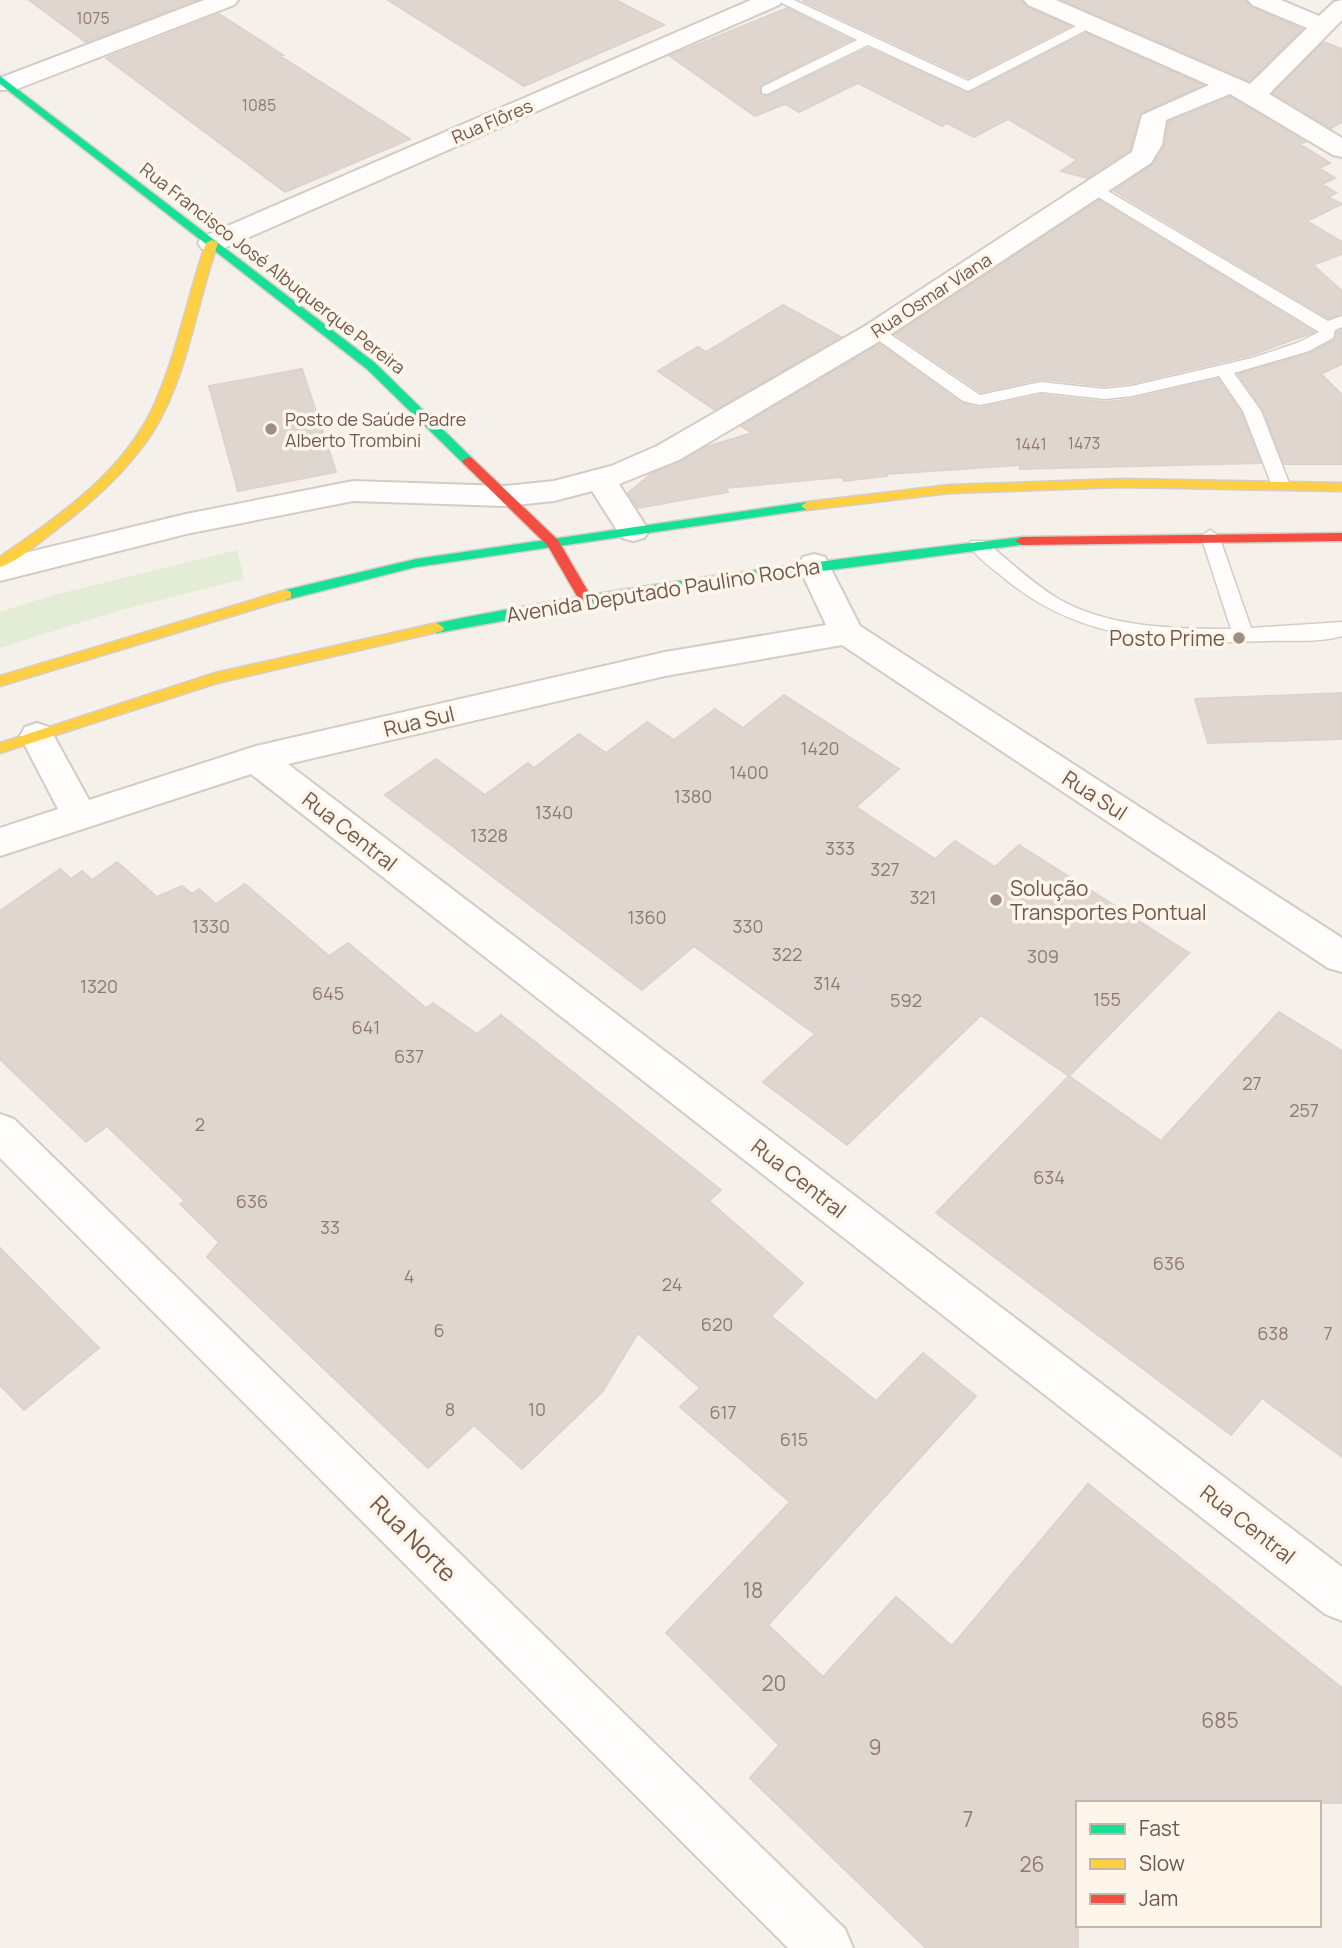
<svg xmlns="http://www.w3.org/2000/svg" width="1342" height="1948" viewBox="0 0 1342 1948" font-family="Manrope,sans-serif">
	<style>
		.green { fill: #e3ecd5 }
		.building { fill: #dfd6d0; stroke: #ded3cc; stroke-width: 2 }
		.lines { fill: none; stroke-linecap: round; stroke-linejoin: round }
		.lane-casing { stroke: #d3ccc5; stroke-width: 3 }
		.street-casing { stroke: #d3ccc5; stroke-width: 4 }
		.fast-casing { stroke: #d5cdc6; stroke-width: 3 }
		.slow-casing { stroke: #d5cdc6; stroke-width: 3 }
		.jam-casing { stroke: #d5cdc6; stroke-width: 3 }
		.lane { fill: #fefdfc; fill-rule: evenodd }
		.street { fill: #fefdfc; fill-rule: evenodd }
		.fast { fill: #16e098; fill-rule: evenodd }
		.slow { fill: #ffcf43; fill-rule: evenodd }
		.jam { fill: #f24e42; fill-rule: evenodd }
		.poi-dot { fill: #a08d83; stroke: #fef6eb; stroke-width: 2.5 }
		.labels { text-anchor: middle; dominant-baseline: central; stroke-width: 7; stroke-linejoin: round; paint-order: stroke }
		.far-number-label { font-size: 16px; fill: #907a70 }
		.far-street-label { font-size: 18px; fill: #72584c; stroke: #fef6eb }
		.far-poi-label { font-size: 18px; fill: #72584c; stroke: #fef6eb; text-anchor: start }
		.number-label { font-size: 18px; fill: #907a70 }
		.street-label { font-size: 21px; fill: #72584c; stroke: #fef6eb }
		.poi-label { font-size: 21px; fill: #72584c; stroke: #fef6eb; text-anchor: end }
		.near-number-label { font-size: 21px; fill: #907a70 }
		.near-street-label { font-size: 24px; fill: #72584c; stroke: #fef6eb }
	</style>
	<rect width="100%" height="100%" fill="#f6f0ea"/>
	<path class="green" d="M237 550 244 579 117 611 0 648V612L50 596Z"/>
	<path class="building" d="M29 0H197L86 42Z
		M388 0H616L664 25 524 86Z
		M805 0H1021L1027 7 1070 26 968 78 803 1Z
		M1063 0H1245L1251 7 1302 29 1249 81Z
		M787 8 851 40 761 85V96H768L868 48 969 93 1086 33 1203 85 1141 113 1130 150 1087 178 1061 171 1077 160 1008 119 974 137 947 123 942 126 858 83 799 112 785 104 755 116 670 56Z
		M219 14 283 55 280 56 410 139 285 192 106 58Z
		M1324 42 1342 49V122L1331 128 1273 93Z
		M1230 97 1305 142 1300 144 1330 163 1319 168 1335 178 1322 184 1336 193 1328 197 1342 204 1307 221 1342 242V254L1313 265 1342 291V314L1328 318 1114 191 1153 164 1165 145 1168 122Z
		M1099 200 1314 332 1251 355 1132 383 1105 386 1041 379 981 392 895 334Z
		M783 305 841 337 715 410 658 371 698 347 706 352Z
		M1342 330V364L1321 374 1342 395V464H1284L1263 410 1238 374 1310 353 1334 340 1337 332Z
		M880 344 961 403 979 408 1041 395 1105 402 1132 399 1218 379 1241 412 1261 463 1020 469V465L886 474 887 476 844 481 842 477 726 488 728 492 638 508 628 493 651 474 706 447 752 433 741 426Z
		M302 369 336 472 238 491 209 386Z
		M1342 693V739L1208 743 1195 699Z
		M784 695 899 769 856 807 935 859 955 841 995 867 1019 845 1189 953 1069 1076 1161 1141 1279 1012 1342 1051V1457L1262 1398 1231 1435 936 1213 1069 1076 1024 1045 981 1015 847 1145 763 1082 815 1034 694 946 642 990 385 795 436 759 485 795 528 763 534 768 579 734 606 753 647 722 674 740 715 709 743 728Z
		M117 862 157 897 182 886 192 894 199 889 216 904 245 884 329 956 348 943 426 1008 433 1003 477 1034 501 1015 721 1190 709 1201 803 1283 771 1316 876 1401 923 1353 976 1396 768 1625 823 1677 896 1597 952 1646 1088 1484 1342 1688V1803H1078V1948H926L750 1778 779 1745 666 1633 790 1502 680 1407 700 1388 638 1333 602 1392 522 1469 474 1425 428 1468 207 1257 219 1242 180 1204 185 1201 107 1126 86 1142 0 1059V911L60 869 71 879 82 871 92 880Z
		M0 1248 99 1348 24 1410 0 1385Z"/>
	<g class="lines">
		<g class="lane-casing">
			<path id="lane" d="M776 0H794L968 81 1086 21 1098 24 968 91 868 45 767 94 762 93V87L857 40Z
				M1096 184 1328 321 1342 316V327L1335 330 1333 338 1309 351 1234 373 1261 411 1289 483 1286 487H1274L1271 483 1243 411 1219 376 1132 396 1105 399 1041 392 980 405 963 401 867 332 875 327 881 328 980 395 1041 382 1105 389 1132 386 1252 358 1297 343 1319 332 1090 192V186Z
				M1210 530 1219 536 1251 628 1342 622V636C1319 643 1291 640 1267 641 1172 645 1080 642 1004 578 992 568 977 558 969 545L971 541H985C1008 560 1031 582 1057 598 1108 628 1174 629 1231 629L1201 536Z"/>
		</g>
		<g class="street-casing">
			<path id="street" d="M204 0H238L234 5 17 89 0 90V78Z
				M751 0H783L779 5 222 249H202L198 243 202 237Z
				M1024 0H1056L1250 84 1307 28 1252 5 1248 0H1281L1319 16 1334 2 1342 0V20L1269 94 1342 138V157L1333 155 1230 94 1166 120 1162 145 1151 163 885 338 679 460 619 484 649 531 644 538 633 541 622 538 592 491 554 501 505 506 353 501 186 534 0 581V559L186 514 353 481 505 486 554 481 611 466 657 446 865 326 1132 152 1142 115 1209 85 1028 5Z
				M814 554 825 557 860 626 1342 938V972L1328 968 842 645 665 676 288 764 1342 1567V1621L1325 1614 251 774 0 856V828L58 809 20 736 25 727 37 723 49 727 89 800 256 746 665 652 826 625 798 565 803 557Z
				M0 1114 14 1119 845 1929 853 1948H788L0 1158Z"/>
		</g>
		<g class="fast-casing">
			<path id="fast" d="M0 76 375 363 472 458V464H464L367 369 0 84Z
				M807 502 813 506 812 509 416 567 286 600 279 595 286 590 416 559Z
				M1022 537 1029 541 1027 544 655 593 437 633 430 628 437 623C631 584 826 560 1022 537Z"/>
		</g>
		<g class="slow-casing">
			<path id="slow" d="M212 240 218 243C196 304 188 374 154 430 130 468 97 498 62 525 45 538 19 561 0 567V557C61 514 126 471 156 401 178 350 188 295 206 243Z
				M1122 479 1342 483V491L1122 487 950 493 807 510 801 506 807 502 950 485Z
				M286 590 291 592V598L0 686V676Z
				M437 623 444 628 442 631 217 683 0 753V743L215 673Z"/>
		</g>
		<g class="jam-casing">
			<path id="jam" d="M468 457 472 458 558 540 593 600 591 603H581L548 546 464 464 462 461Z
				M1342 533V541L1022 545 1015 541 1022 537Z"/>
		</g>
		<use href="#lane" class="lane"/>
		<use href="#street" class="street"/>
		<use href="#fast" class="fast"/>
		<use href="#slow" class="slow"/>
		<use href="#jam" class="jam"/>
	</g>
	<g class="poi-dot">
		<circle cx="271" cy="429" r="7"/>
		<circle cx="1239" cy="638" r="7"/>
		<circle cx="996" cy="900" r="7"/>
	</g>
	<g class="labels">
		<g class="far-number-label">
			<text x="93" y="18">1075</text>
			<text x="259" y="105">1085</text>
			<text x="1084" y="443">1473</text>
			<text x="1031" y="444">1441</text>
		</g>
		<g class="far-street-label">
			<text transform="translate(492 121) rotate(-23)">Rua Flôres</text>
			<text transform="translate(273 268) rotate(38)">Rua Francisco José Albuquerque Pereira</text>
			<text transform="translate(931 295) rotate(-33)">Rua Osmar Viana</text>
		</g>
		<g class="far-poi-label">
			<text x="285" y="419">Posto de Saúde Padre<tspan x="285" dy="21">Alberto Trombini</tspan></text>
		</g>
		<g class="number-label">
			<text x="820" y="748">1420</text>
			<text x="749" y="772">1400</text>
			<text x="693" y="796">1380</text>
			<text x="554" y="812">1340</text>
			<text x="489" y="835">1328</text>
			<text x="840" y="848">333</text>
			<text x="885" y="869">327</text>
			<text x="923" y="897">321</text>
			<text x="647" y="917">1360</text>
			<text x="211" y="926">1330</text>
			<text x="748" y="926">330</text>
			<text x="787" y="954">322</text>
			<text x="1043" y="956">309</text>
			<text x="827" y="983">314</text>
			<text x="99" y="986">1320</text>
			<text x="328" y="993">645</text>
			<text x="1107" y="999">155</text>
			<text x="906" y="1000">592</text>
			<text x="366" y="1027">641</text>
			<text x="409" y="1056">637</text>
			<text x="1252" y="1083">27</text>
			<text x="1304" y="1110">257</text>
			<text x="200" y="1124">2</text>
			<text x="1049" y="1177">634</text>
			<text x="252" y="1201">636</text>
			<text x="330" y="1227">33</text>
			<text x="1169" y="1263">636</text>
			<text x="409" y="1276">4</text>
			<text x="672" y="1284">24</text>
			<text x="717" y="1324">620</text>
			<text x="439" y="1330">6</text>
			<text x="1273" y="1333">638</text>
			<text x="1328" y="1333">7</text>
			<text x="450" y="1409">8</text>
			<text x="537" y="1409">10</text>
			<text x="723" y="1412">617</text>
			<text x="794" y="1439">615</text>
		</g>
		<g class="street-label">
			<text transform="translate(663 590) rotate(-9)">Avenida Deputado Paulino Rocha</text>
			<text transform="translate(419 721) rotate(-13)">Rua Sul</text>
			<text transform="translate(1095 795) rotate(33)">Rua Sul</text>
			<text transform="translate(350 831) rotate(38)">Rua Central</text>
			<text transform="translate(799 1178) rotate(38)">Rua Central</text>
			<text transform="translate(1248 1524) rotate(38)">Rua Central</text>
		</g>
		<g class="poi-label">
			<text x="1225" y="638">Posto Prime</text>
			<text x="1010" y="888" text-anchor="start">Solução<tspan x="1010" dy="24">Transportes Pontual</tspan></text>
		</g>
		<g class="near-number-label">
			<text x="753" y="1590">18</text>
			<text x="774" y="1683">20</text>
			<text x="1220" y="1720">685</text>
			<text x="875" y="1747">9</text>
			<text x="968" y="1819">7</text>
			<text x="1032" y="1864">26</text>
		</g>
		<g class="near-street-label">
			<text transform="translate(414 1538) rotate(45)">Rua Norte</text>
		</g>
	</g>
	<rect x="1076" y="1801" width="245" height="126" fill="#fef6eb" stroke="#c6b7ab" stroke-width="2"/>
	<rect x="1090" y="1824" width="35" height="10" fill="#16e098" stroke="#c6b7ab" stroke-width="2"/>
	<text x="1139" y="1836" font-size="21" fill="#72584c">Fast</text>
	<rect x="1090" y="1859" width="35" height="10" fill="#ffcf43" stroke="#c6b7ab" stroke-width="2"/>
	<text x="1139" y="1871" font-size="21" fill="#72584c">Slow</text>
	<rect x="1090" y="1894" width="35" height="10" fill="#f24e42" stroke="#c6b7ab" stroke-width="2"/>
	<text x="1139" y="1906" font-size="21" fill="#72584c">Jam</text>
</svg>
